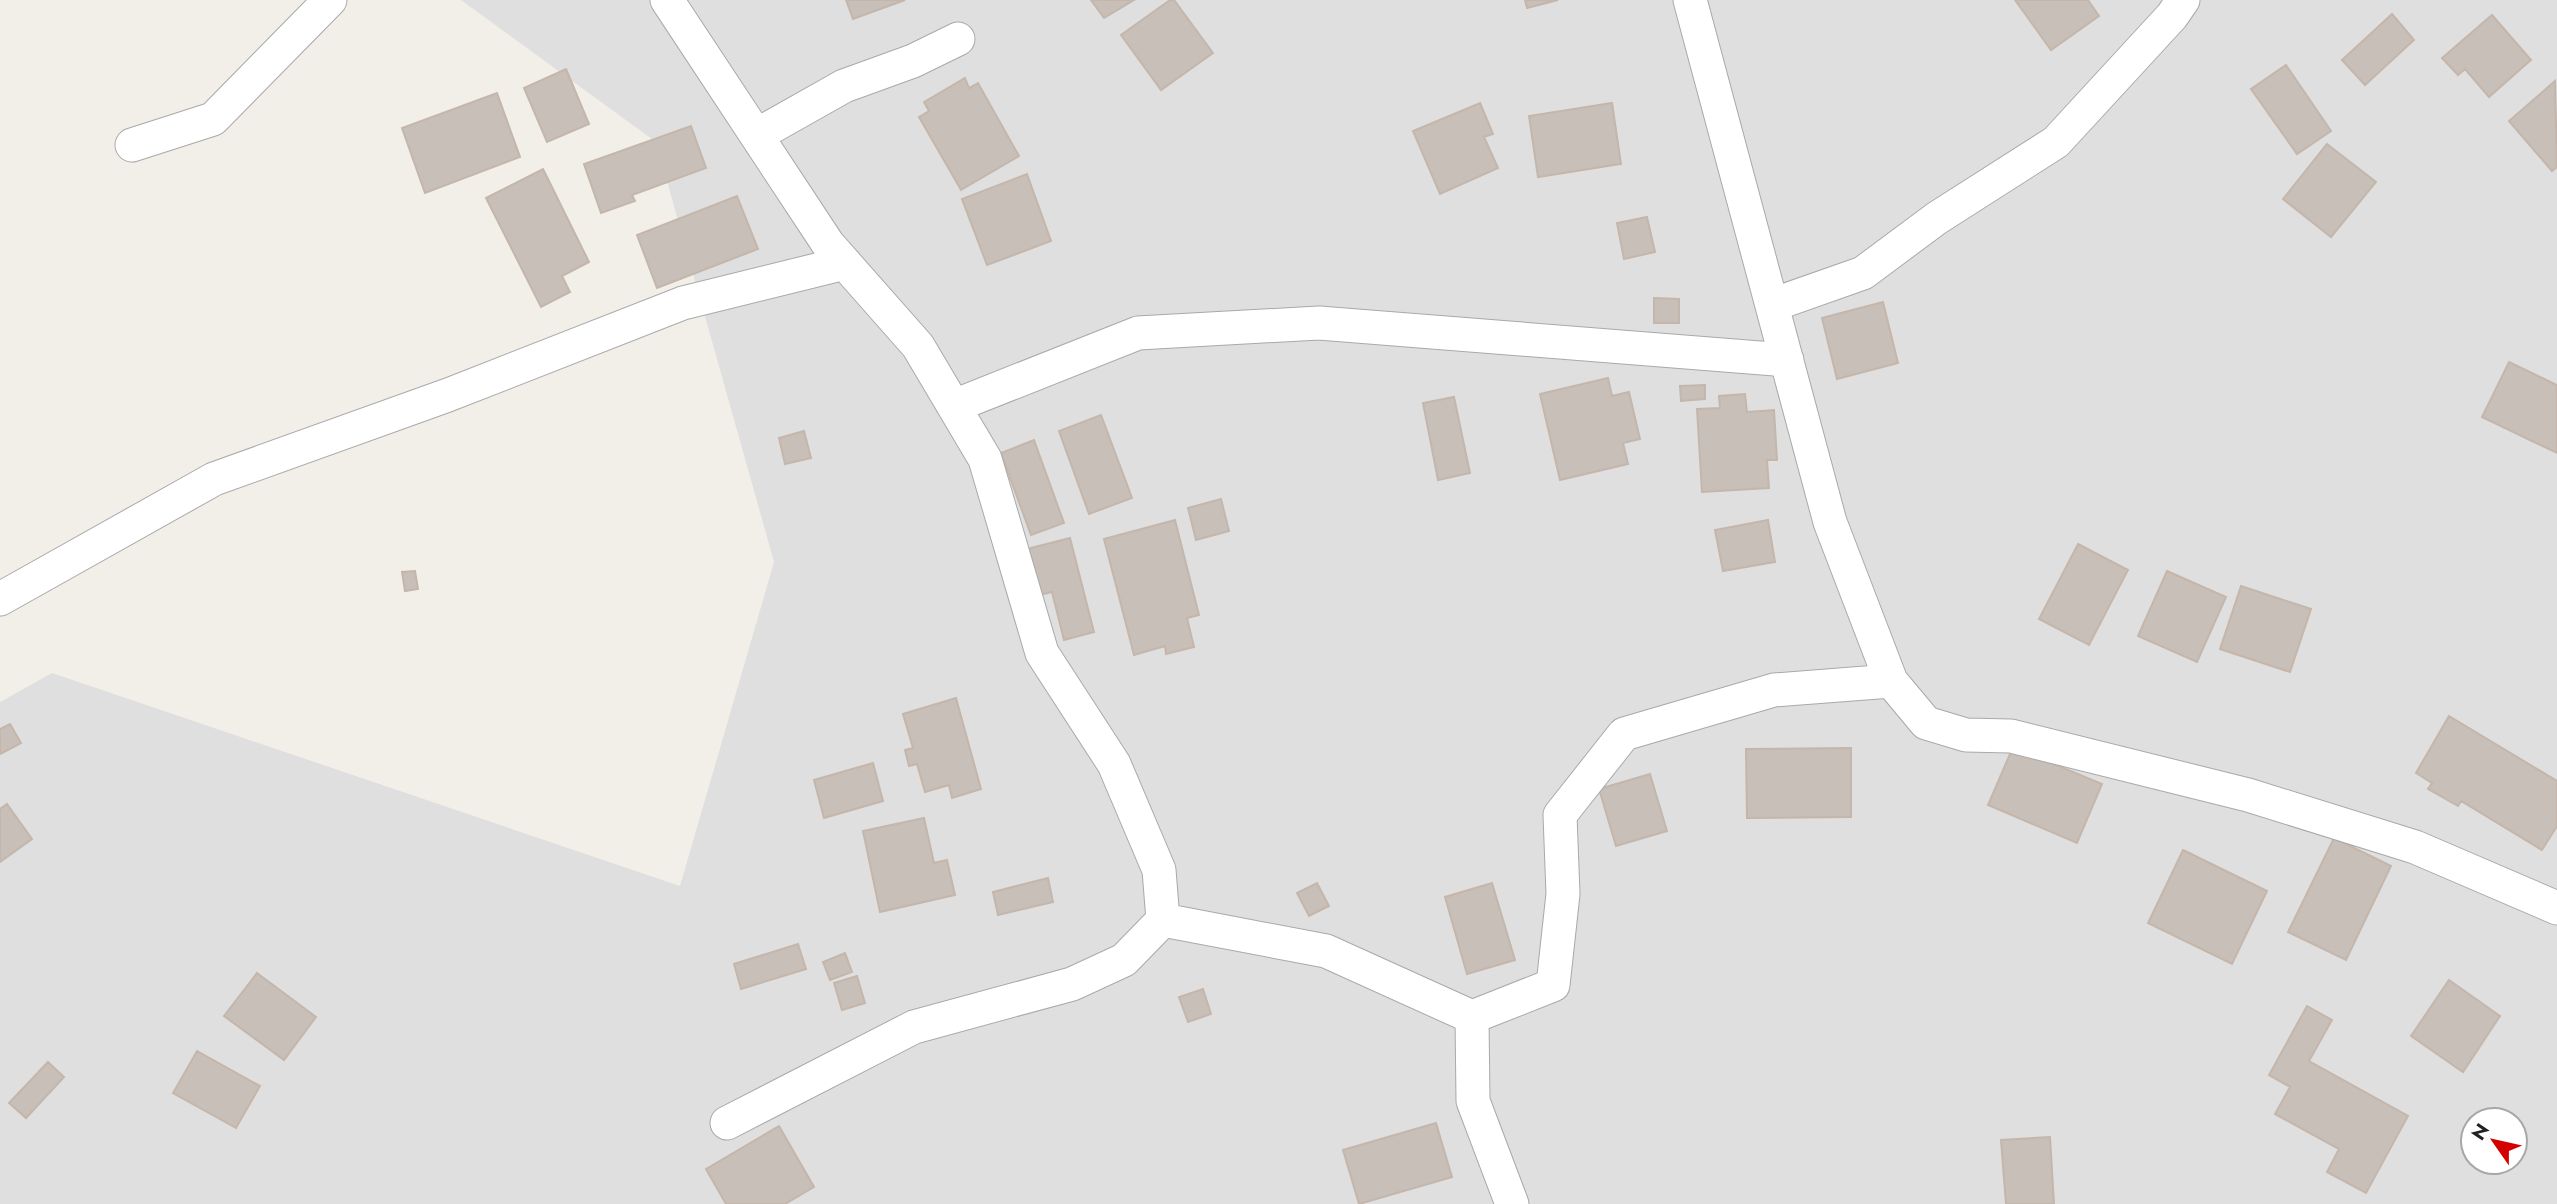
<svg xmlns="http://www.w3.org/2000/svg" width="2557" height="1204" viewBox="0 0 2557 1204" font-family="Jost,sans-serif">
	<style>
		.residential { fill: #e0dfdf; fill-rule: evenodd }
		.building { fill: #c7bfb8; stroke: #c4b6ab; stroke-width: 2 }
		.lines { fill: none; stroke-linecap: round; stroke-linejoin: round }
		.minor-casing { stroke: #a9a9a9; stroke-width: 35 }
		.minor { stroke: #fff; stroke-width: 33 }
	</style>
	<rect width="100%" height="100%" fill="#f2efe9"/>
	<path class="residential" d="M461 0H2557V1204H0V702L52 673 680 886 774 562 656 142ZM2473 1120H2515V1162H2473Z"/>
	<path class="building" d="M846 0H905L853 19Z
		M1091 0H1134L1104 18Z
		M1170 0H1174L1213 53 1161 90 1121 35Z
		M1525 0H1558L1527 8Z
		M2015 0H2088L2099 16 2051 50Z
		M2392 14 2414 40 2365 85 2342 60Z
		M2492 15 2531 60 2489 97 2465 69 2458 75 2442 58Z
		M2286 65 2331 131 2297 154 2251 89Z
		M566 69 589 124 547 142 524 88Z
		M965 78 969 88 978 83 1019 156 961 190 919 117 929 111 924 102Z
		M2555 81 2557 167 2552 171 2509 121Z
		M497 93 520 157 425 193 402 128Z
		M1480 103 1493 134 1484 137 1498 168 1440 194 1413 131Z
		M1612 103 1621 164 1538 177 1529 116Z
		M691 126 706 168 632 195 635 201 601 213 584 164Z
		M2327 144 2376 182 2331 237 2283 199Z
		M543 169 589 262 562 276 570 292 541 307 486 198Z
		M1027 174 1051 241 987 265 962 199Z
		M737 196 758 249 657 288 637 235Z
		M1647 217 1655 252 1624 259 1617 223Z
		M1654 298 1679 299V323H1654Z
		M1883 302 1898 363 1837 379 1822 318Z
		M2509 362 2557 385V453L2482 417Z
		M1608 378 1612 396 1629 392 1640 439 1623 443 1628 464 1560 480 1540 394Z
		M1705 385V399L1681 401 1680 386Z
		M1745 394 1747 412 1774 410 1777 460H1767L1769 488 1702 492 1697 409 1720 408 1719 396Z
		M1454 397 1470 473 1438 480 1423 403Z
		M1101 415 1132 498 1089 514 1059 431Z
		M804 431 811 458 785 464 779 438Z
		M1034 440 1064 523 1031 535 1001 453Z
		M1221 499 1229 531 1196 540 1188 508Z
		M1175 520 1199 615 1187 618 1194 647 1166 654 1165 646 1134 655 1104 539Z
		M1768 520 1775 562 1723 571 1715 530Z
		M1070 538 1094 632 1064 640 1052 592 1035 596 1023 550Z
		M2078 544 2128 570 2089 645 2039 619Z
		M415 571 418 589 405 591 402 572Z
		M2167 571 2226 597 2197 662 2138 636Z
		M2241 586 2311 609 2290 672 2220 649Z
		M956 698 981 789 952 798 949 785 925 792 917 764 909 766 905 750 913 748 903 714Z
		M2449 716 2557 781V826L2542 850 2461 801 2458 806 2428 789 2432 783 2416 773Z
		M10 724 21 743 0 754V729Z
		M2013 747 2102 784 2077 843 1988 805Z
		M1851 748V817L1747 818 1746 749Z
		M873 763 883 801 824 818 814 780Z
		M1650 774 1667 831 1616 846 1599 789Z
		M7 804 32 839 0 862V809Z
		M924 818 934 863 947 860 955 895 880 912 863 831Z
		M2334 838 2391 866 2346 960 2288 932Z
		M2183 850 2267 891 2232 964 2148 923Z
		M1048 878 1053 902 998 915 993 892Z
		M1317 883 1329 906 1309 916 1297 893Z
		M1492 883 1515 960 1467 974 1445 897Z
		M798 944 806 969 741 989 734 964Z
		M845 953 852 972 830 980 823 962Z
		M257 973 316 1017 284 1060 224 1016Z
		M857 976 865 1003 842 1010 834 983Z
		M2449 980 2500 1016 2463 1072 2411 1036Z
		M1203 989 1211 1014 1188 1022 1179 997Z
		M2307 1006 2332 1020 2309 1061 2408 1116 2366 1193 2327 1172 2339 1149 2275 1114 2290 1087 2269 1075Z
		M197 1051 260 1086 236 1128 173 1093Z
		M48 1062 64 1077 26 1118 9 1103Z
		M1436 1123 1452 1177 1359 1204 1343 1150Z
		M779 1126 814 1187 785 1204H726L706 1169Z
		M2050 1137 2054 1204H2006L2001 1140Z"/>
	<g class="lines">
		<g class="minor-casing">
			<path id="minor" d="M667 0 828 244 918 346 985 459 1042 653 1114 764 1159 870 1163 920 1124 960 1072 984 914 1027 727 1123
				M1690 0 1830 522 1891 681 1926 723 1966 735 2011 736 2248 795 2415 847 2557 908
				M757 135 844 86 913 61 958 39
				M132 145 213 119 330 0
				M1772 305 1863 273 1937 218 2056 142 2172 16 2183 0
				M954 406 1138 333 1319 323 1787 360
				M0 599 214 479 448 395 683 303 845 263
				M1163 920 1326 951 1472 1017
				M1512 1204 1473 1101 1472 1017 1553 985 1563 894 1560 815 1624 734 1774 690 1891 681"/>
		</g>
		<use href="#minor" class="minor"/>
	</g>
	<g transform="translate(2494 1141) rotate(304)"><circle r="33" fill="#ffffff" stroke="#a7a7a7" stroke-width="2"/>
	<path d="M0-5L12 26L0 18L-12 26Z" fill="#d40000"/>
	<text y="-10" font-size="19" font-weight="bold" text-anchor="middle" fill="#222222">N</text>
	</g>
</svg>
